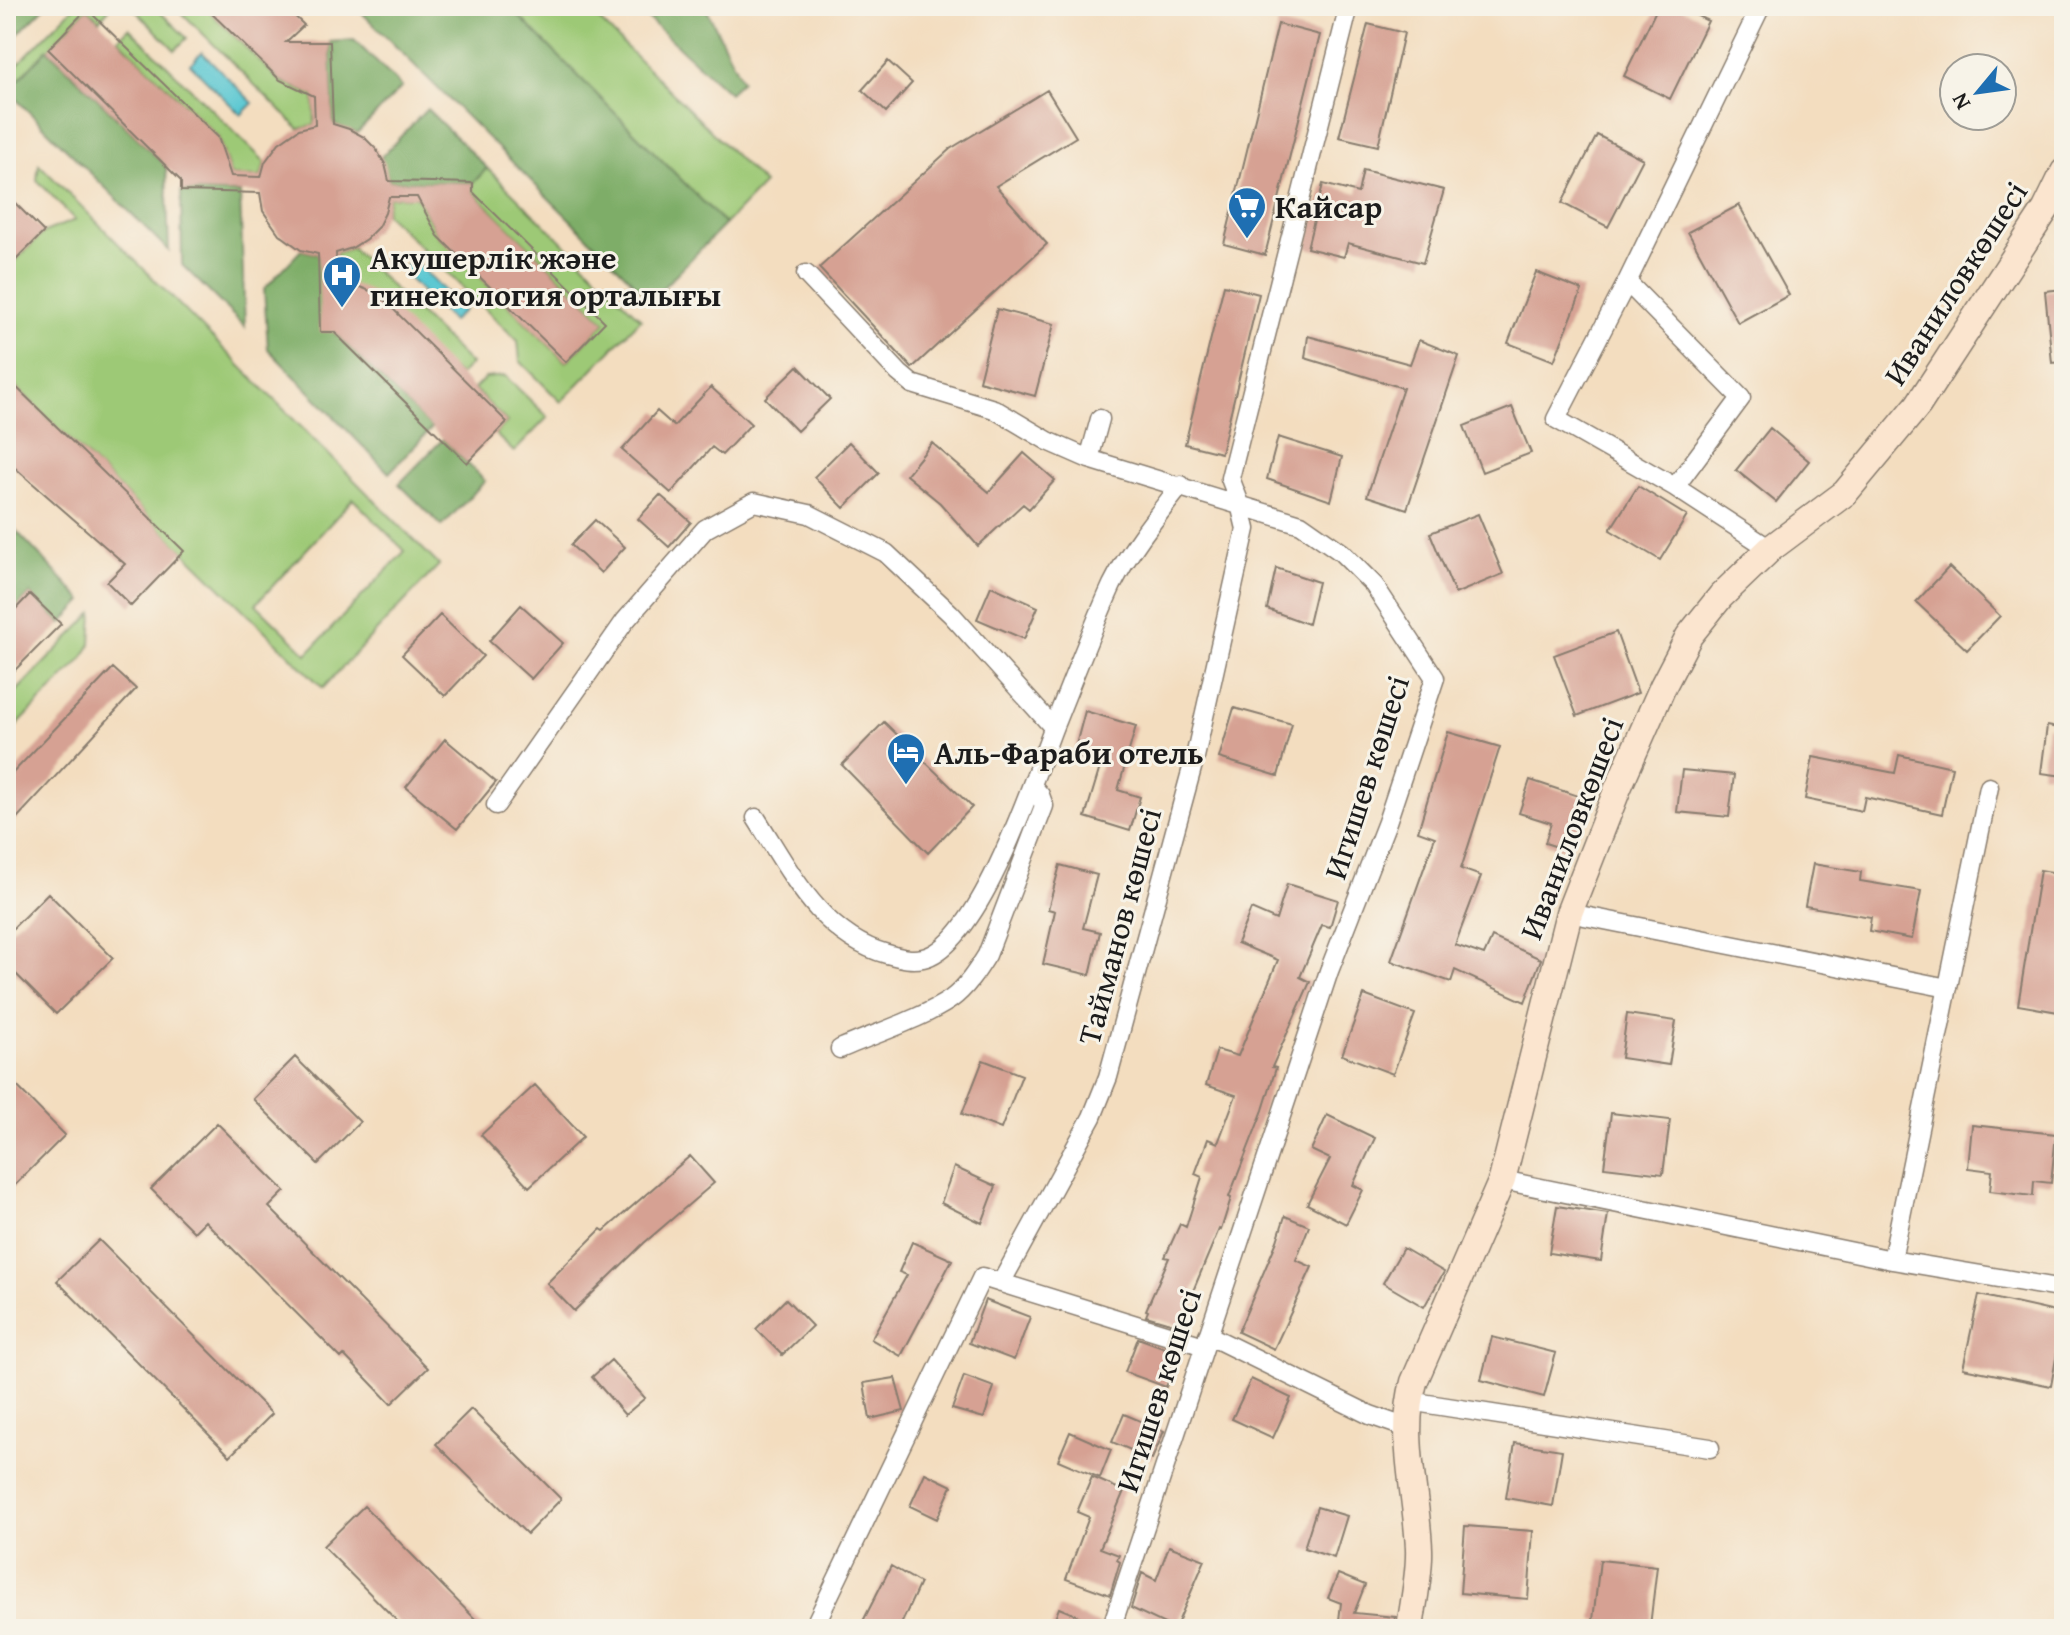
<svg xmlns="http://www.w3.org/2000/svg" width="2070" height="1635" viewBox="0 0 2070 1635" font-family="'Gentium Book Plus',serif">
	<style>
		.green { fill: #9dc976; stroke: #5c7249; stroke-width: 2; fill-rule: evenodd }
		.forest { fill: #7ead67; stroke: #4d6442; stroke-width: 2 }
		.water { fill: #5ac7d2; stroke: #3b7277; stroke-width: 2 }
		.building { fill: #d6a193 }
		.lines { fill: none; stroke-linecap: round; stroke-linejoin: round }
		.street-casing { stroke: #887c6e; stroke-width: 21 }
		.secondary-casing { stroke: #887c6e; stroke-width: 29 }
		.street { stroke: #fff; stroke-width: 18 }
		.secondary { stroke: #fbe5cf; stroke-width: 26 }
		.labels { text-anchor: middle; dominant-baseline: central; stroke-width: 6; stroke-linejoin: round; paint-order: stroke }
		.poi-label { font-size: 32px; font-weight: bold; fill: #1c1c1c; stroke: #f7f3e8; text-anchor: start }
		.street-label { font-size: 32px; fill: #1c1c1c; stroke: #f7f3e8 }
	</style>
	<rect width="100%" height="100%" fill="#f7f3e8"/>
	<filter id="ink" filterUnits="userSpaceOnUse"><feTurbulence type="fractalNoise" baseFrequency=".0125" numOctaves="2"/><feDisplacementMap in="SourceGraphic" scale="16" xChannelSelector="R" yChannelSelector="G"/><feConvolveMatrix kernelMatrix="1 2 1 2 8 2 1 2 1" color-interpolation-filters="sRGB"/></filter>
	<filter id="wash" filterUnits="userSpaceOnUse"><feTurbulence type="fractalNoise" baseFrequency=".006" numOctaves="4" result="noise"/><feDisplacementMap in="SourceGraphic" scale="32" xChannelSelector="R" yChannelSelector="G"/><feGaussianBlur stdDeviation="1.8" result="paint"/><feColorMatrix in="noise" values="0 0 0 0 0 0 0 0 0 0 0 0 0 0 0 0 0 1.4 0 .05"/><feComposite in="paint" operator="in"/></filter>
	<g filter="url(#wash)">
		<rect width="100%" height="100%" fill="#f3ddbf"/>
		<path class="green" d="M75 6H106L109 9 99 20 87 9 8 91 9 73Z
			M131 6H154L187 38 175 50Z
			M175 6H204L279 80 314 96 315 125 299 129Z
			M509 6H585L764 184 725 224Z
			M129 28 265 162 261 177 231 176 218 137 118 39Z
			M39 164 439 565 323 688 6 377V270L44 232 75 220 37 180ZM353 499 405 551 307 654 256 604Z
			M487 168 641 319 561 402 520 361 518 341 385 213 389 197H417L438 236 566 362 605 322 473 192V183Z
			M352 248 471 364 460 375 337 278 336 253Z
			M505 376 548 417 514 452 495 434 507 422 474 389 485 378Z
			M93 613 91 644 82 659 6 737V702Z"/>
		<path class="forest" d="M6 6H46L6 46Z
			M355 6H509L725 224 651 300Z
			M634 6H705L742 81 729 93Z
			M354 40 402 87 357 133 333 124 330 42Z
			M47 49 166 166 169 251 8 91Z
			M427 109 487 168 473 183 389 181 381 157Z
			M181 191 240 193 245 327 182 265Z
			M301 250 318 254 334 332 432 428 389 473 268 349 264 289Z
			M443 439 485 481 442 526 399 484Z
			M6 520 83 601 61 624 30 594 6 619Z"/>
		<path class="water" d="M202 52 253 103 241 115 190 64Z
			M412 259 464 310 452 321 401 271Z"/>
		<g id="blocks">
			<path class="building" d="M204 6H284L304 25 286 42H330L333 124 349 129 364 137 376 149 385 164 389 181 473 183V192L605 322 566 362 438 236 417 197H389L385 213 378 227 366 239 352 248 336 253 337 278 378 294 507 422 467 463 334 332H320L318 254 301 250 279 234 263 211 260 193 181 191V181L48 49 87 9 218 137 231 176 261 177 265 162 279 143 299 129 315 125 314 96 280 80Z
				M1658 6H1677L1708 21 1670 99 1624 76Z
				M1278 24 1320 35 1265 255 1224 244Z
				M1368 24 1404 33 1378 146 1339 137Z
				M888 61 912 83 886 112 862 90Z
				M1047 90 1076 137 996 186 1047 244 912 368 819 268 950 149Z
				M1597 135 1643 159 1608 227 1562 203Z
				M1363 170 1444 190 1423 263 1348 243 1344 257 1307 248 1323 184 1358 193Z
				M6 194 44 232 6 270Z
				M1739 205 1789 295 1738 323 1688 232Z
				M1536 272 1582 290 1554 361 1508 343Z
				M1224 285 1259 294 1221 453 1185 444Z
				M2064 289V362L2052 363 2045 291Z
				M997 309 1054 324 1035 396 979 381Z
				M1308 336 1410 364 1419 340 1459 356 1407 509 1367 496 1403 388 1305 358Z
				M798 366 830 399 797 431 765 398Z
				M6 377 184 551 131 606 107 582 125 564 6 460Z
				M711 387 751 424 722 455 712 447 671 493 622 450 657 411 674 426Z
				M1512 407 1531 453 1482 472 1464 426Z
				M1770 428 1809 461 1776 502 1736 470Z
				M1278 437 1342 457 1331 501 1267 479Z
				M849 442 879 473 844 508 814 477Z
				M932 443 989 492 1024 453 1055 480 1029 509 1023 504 978 546 940 503 906 475Z
				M1638 486 1687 516 1660 560 1610 530Z
				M660 495 691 522 669 547 638 519Z
				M1478 514 1503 574 1455 594 1430 533Z
				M595 520 625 547 601 573 571 545Z
				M1949 567 2000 616 1967 650 1916 602Z
				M1276 568 1318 582 1308 624 1267 609Z
				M991 586 1038 607 1024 639 977 619Z
				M30 594 61 624 6 679V619Z
				M521 605 563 643 531 679 489 641Z
				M440 615 483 656 445 696 402 655Z
				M1616 632 1638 693 1577 716 1554 655Z
				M113 668 136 689 6 830V780Z
				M1234 708 1292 724 1278 776 1219 758Z
				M1085 711 1136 726 1118 790 1140 797 1130 831 1085 817 1101 764 1073 756Z
				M884 722 972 807 928 853 842 765Z
				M2047 726 2064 729V776L2041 773Z
				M1448 732 1500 747 1461 869 1481 876 1455 945 1484 955 1492 937 1541 959 1525 1002 1455 970 1451 982 1391 961 1435 837 1418 831Z
				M445 739 496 782 457 829 406 787Z
				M1899 755 1952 767 1942 814 1865 797 1862 811 1805 799 1813 757 1895 773Z
				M1682 770 1734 775 1729 817 1677 812Z
				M1530 780 1587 799 1570 851 1545 843 1551 823 1519 813Z
				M1813 864 1861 872 1860 881 1921 891 1912 939 1869 931 1871 917 1805 906Z
				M1060 865 1097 875 1083 928 1100 932 1090 975 1043 964 1055 911 1048 909Z
				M2040 870 2064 874V1013L2018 1005Z
				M1287 884 1338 900 1330 927 1322 925 1300 977 1310 982 1272 1067 1276 1068 1263 1110 1229 1197 1231 1198 1221 1230 1219 1229 1193 1291 1199 1294 1184 1327 1146 1316 1148 1311 1146 1310 1169 1258 1165 1257 1180 1224 1186 1227 1202 1177 1195 1174 1208 1139 1218 1143 1236 1095 1206 1085 1217 1050 1238 1056 1278 960 1237 943 1251 909 1276 920Z
				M48 893 113 958 56 1014 6 964V935Z
				M1364 995 1415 1014 1393 1074 1342 1055Z
				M1627 1014 1676 1021 1669 1065 1621 1058Z
				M295 1057 360 1122 318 1164 253 1099Z
				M983 1060 1022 1075 1001 1129 962 1114Z
				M6 1075 65 1135 6 1194Z
				M535 1085 583 1137 529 1187 481 1135Z
				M1611 1113 1670 1120 1663 1174 1604 1167Z
				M1327 1115 1375 1138 1353 1185 1363 1190 1346 1224 1307 1204 1330 1159 1311 1150Z
				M217 1123 285 1191 269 1207 428 1368 391 1404 344 1355 341 1358 205 1221 194 1232 151 1189Z
				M1972 1125 2056 1134 2051 1183 2034 1181 2033 1196 1990 1191 1992 1171 1968 1168Z
				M690 1156 714 1183 644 1243 574 1311 547 1283 601 1229 604 1231Z
				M954 1167 996 1186 982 1223 941 1203Z
				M1557 1206 1608 1214 1601 1261 1549 1253Z
				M1285 1216 1309 1226 1296 1260 1312 1267 1274 1349 1238 1332 1277 1241Z
				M99 1240 272 1414 230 1456 57 1281Z
				M912 1242 952 1260 901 1356 871 1339 907 1275 899 1272Z
				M1403 1248 1444 1272 1424 1307 1383 1283Z
				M1979 1295 2064 1314 2051 1386 1963 1368Z
				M786 1299 812 1326 782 1355 756 1329Z
				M985 1300 1030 1317 1014 1360 969 1343Z
				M1492 1337 1556 1353 1544 1397 1481 1380Z
				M1138 1338 1179 1353 1166 1387 1125 1372Z
				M611 1360 645 1398 625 1415 592 1377Z
				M964 1376 994 1387 984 1418 952 1409Z
				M895 1378 904 1411 870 1419 864 1383Z
				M1251 1379 1291 1398 1273 1438 1232 1419Z
				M471 1409 561 1499 527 1534 436 1444Z
				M1124 1414 1164 1431 1152 1459 1112 1442Z
				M1070 1432 1111 1450 1100 1478 1058 1460Z
				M1515 1443 1562 1450 1553 1506 1506 1498Z
				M925 1473 952 1486 937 1519 910 1506Z
				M1092 1477 1124 1491 1100 1548 1119 1555 1117 1560 1120 1562 1110 1595 1066 1579 1089 1517 1077 1512Z
				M364 1506 485 1629H405L323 1546Z
				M1317 1507 1347 1516 1334 1558 1304 1548Z
				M1465 1526 1533 1531 1528 1599 1460 1593Z
				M1169 1546 1205 1560 1175 1629 1131 1608 1142 1573 1156 1580Z
				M1600 1560 1657 1566 1650 1626 1593 1620Z
				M891 1566 920 1583 899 1629H859Z
				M1338 1574 1365 1585 1354 1613 1395 1617 1394 1629H1338L1341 1603 1328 1598Z
				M1059 1608 1100 1625 1099 1629H1051Z"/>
		</g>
	</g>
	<g filter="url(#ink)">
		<use href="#blocks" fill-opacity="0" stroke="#887c6e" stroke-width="2"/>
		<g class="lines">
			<g class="street-casing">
				<path id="street" d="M1761 6 1627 282 1556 419 1675 487 1770 549
					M806 274 899 373 912 384 994 409 1048 441 1089 459 1301 524 1341 552 1374 585 1435 678 1387 822 1329 971 1111 1629
					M1627 282 1741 398 1675 487
					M1089 459 1100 419
					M496 805 625 621 705 529 754 502 809 514 886 553 951 614 1053 727
					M756 818C790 871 821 936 887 954 899 957 910 961 923 958 980 945 1034 777 1054 726 1073 679 1091 631 1112 585 1130 549 1156 517 1181 485
					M1569 913 1948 988
					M840 1049C871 1035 924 1018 951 999 966 988 977 971 987 955L1044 806 1040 795 1033 787
					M1502 1180 1892 1260 2064 1289
					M1892 1260 1989 787
					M1001 1283 1092 1117 1108 1077 1195 757 1246 529 1240 504 1230 478 1349 6
					M1208 1335 1370 1415 1407 1428
					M1409 1401 1710 1448
					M813 1629 982 1277 1204 1346"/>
			</g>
			<g class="secondary-casing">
				<path id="secondary" d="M1410 1629C1413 1603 1420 1575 1419 1549 1417 1494 1399 1436 1414 1382L1502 1180 1569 913 1618 788 1663 686 1689 636 1721 596 1770 549 1845 493 1918 405 2046 209 2064 172"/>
			</g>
			<use href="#street" class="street"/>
			<use href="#secondary" class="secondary"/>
		</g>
	</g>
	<defs>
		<g id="supermarket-pin" transform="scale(2)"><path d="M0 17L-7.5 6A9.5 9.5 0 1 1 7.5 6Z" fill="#1f6fb2" stroke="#f7f3e8"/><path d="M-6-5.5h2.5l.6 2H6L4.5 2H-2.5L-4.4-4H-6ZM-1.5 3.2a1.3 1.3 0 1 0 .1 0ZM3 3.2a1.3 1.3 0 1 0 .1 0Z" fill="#fff"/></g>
		<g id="hospital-pin" transform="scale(2)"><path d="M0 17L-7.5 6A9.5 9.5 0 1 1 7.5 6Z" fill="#1f6fb2" stroke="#f7f3e8"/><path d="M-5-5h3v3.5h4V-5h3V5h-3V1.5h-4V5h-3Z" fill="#fff"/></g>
		<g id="hotel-pin" transform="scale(2)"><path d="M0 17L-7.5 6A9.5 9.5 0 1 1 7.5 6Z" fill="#1f6fb2" stroke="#f7f3e8"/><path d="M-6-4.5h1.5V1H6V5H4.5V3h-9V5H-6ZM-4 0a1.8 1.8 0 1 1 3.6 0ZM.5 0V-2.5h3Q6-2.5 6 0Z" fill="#fff"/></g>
	</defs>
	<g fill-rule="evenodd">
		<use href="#supermarket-pin" x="1247" y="206"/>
		<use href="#hospital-pin" x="342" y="275"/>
		<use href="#hotel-pin" x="906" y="752"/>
	</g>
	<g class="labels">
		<g class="poi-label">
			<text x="1275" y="206">Кайсар</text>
			<text x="370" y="257">Акушерлік және<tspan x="370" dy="37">гинекология орталығы</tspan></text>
			<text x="934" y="752">Аль-Фараби отель</text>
		</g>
		<g class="street-label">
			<text transform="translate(1955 283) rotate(-57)">Иваниловкөшесі</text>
			<text transform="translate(1366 777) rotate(-72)">Игишев көшесі</text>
			<text transform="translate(1571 828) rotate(-69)">Иваниловкөшесі</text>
			<text transform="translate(1119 926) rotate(-75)">Тайманов көшесі</text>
			<text transform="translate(1158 1390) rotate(-72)">Игишев көшесі</text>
		</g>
	</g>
	<rect width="2070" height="1635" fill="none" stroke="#f7f3e8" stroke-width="32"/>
	<g transform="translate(1978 92) rotate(241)"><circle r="38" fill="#f7f3e8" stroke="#9f9d96" stroke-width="2"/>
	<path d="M0-6L14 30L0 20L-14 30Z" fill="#1f6fb2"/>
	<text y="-12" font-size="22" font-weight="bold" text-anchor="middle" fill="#1c1c1c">N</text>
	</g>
</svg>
